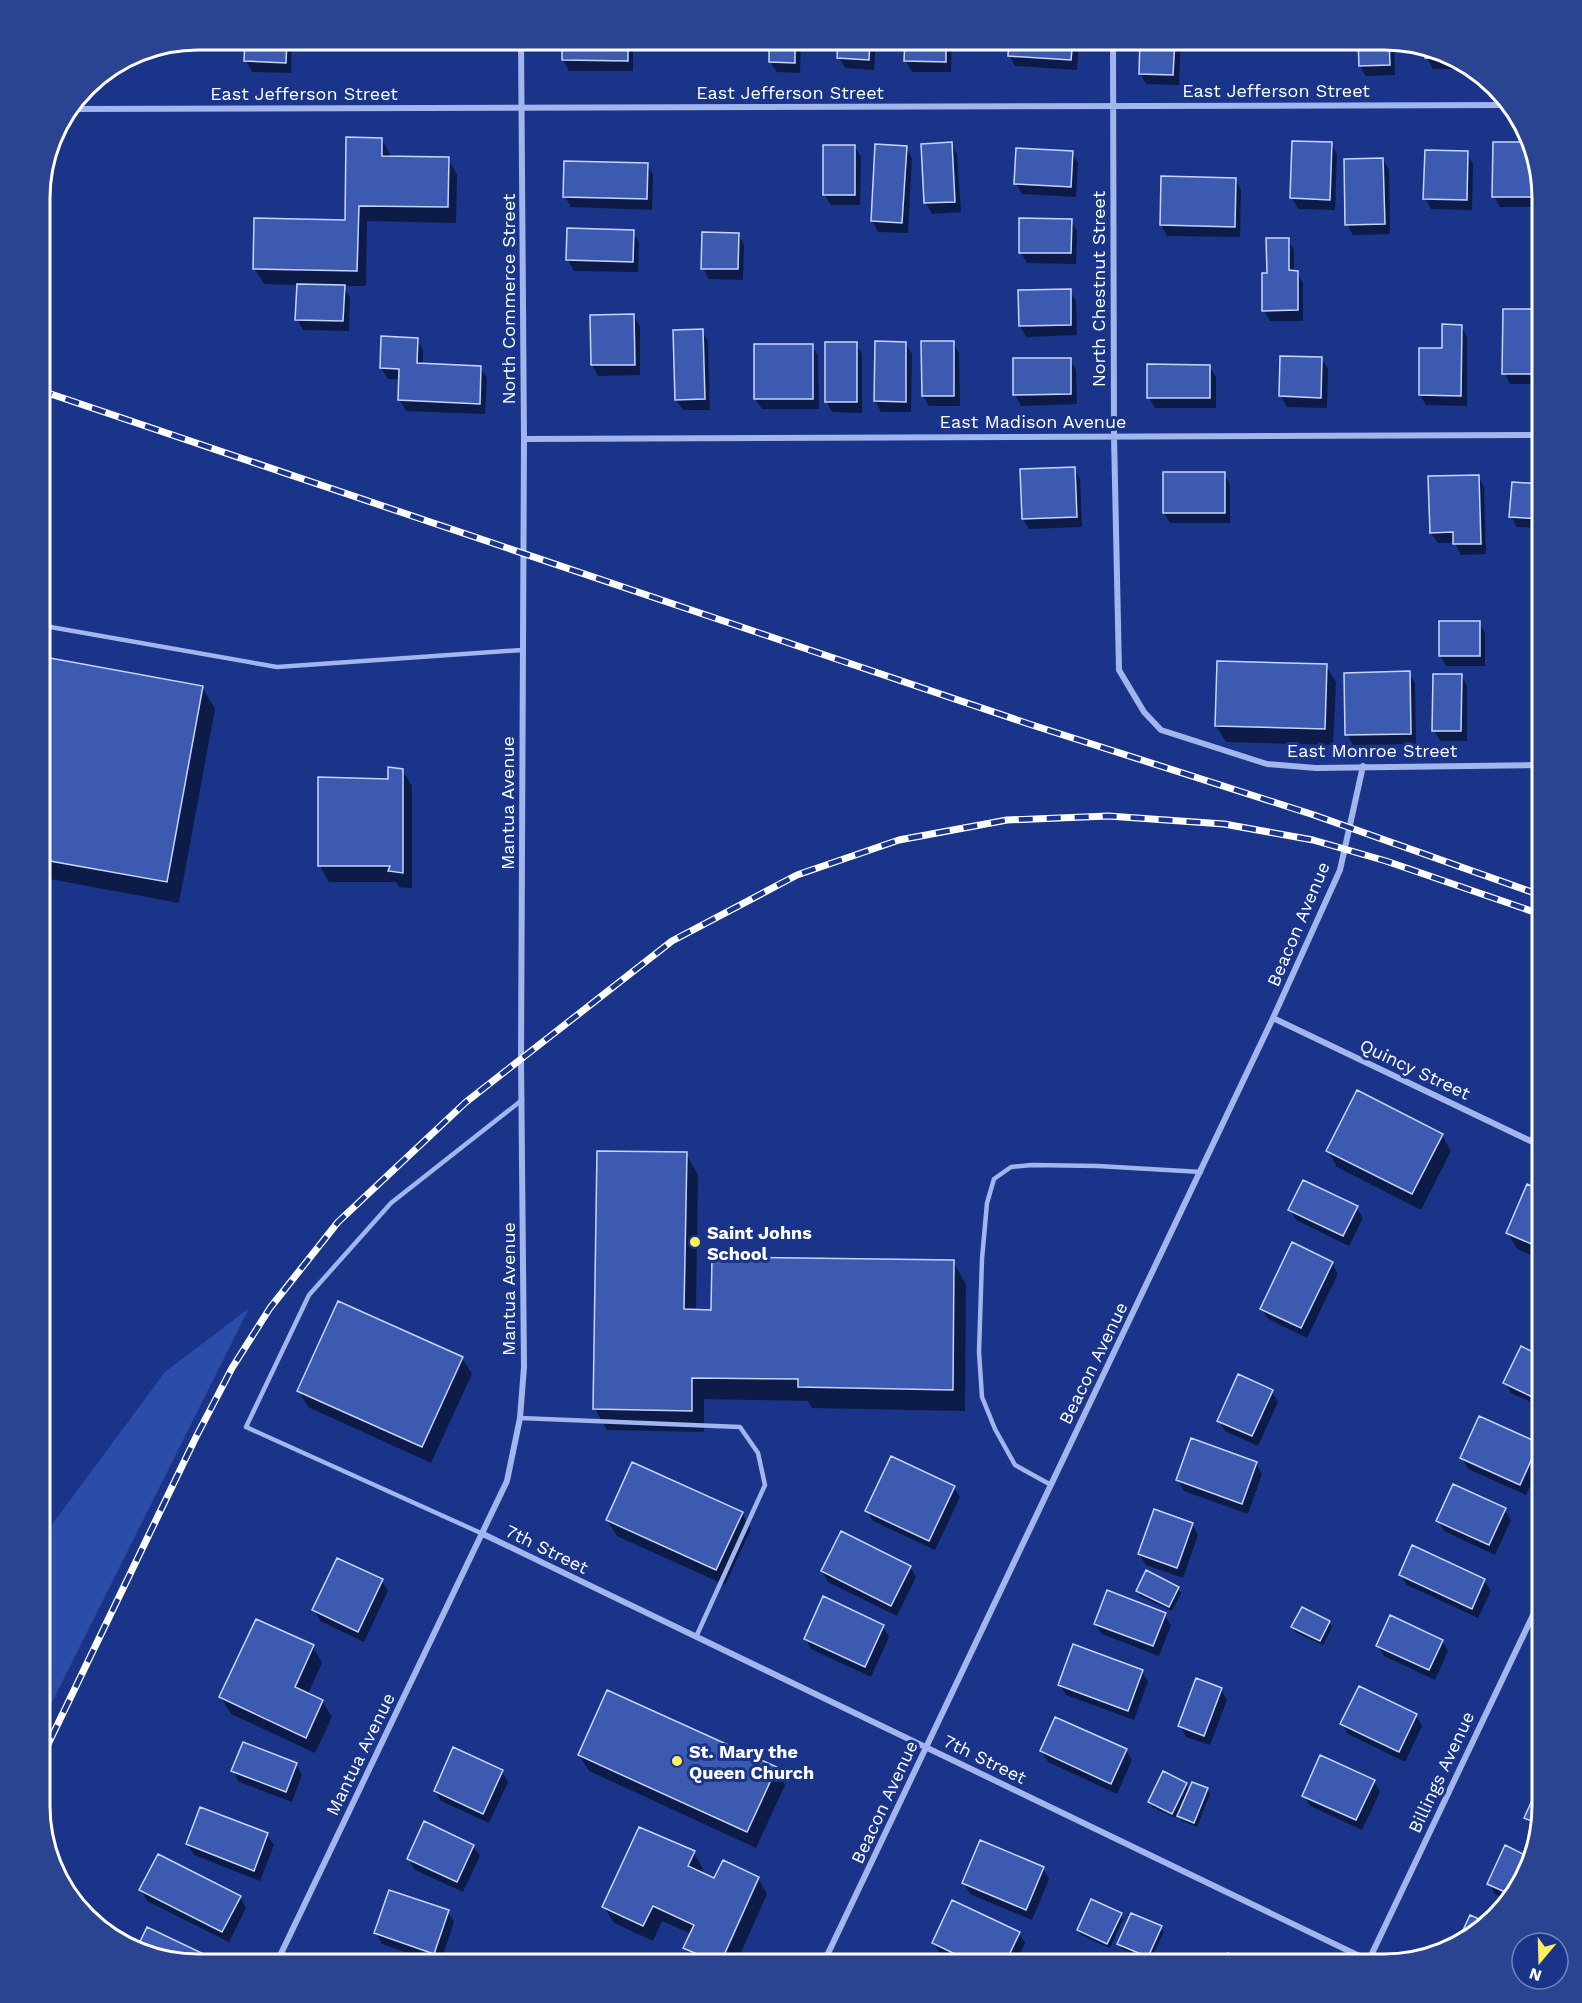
<svg xmlns="http://www.w3.org/2000/svg" width="1582" height="2003" viewBox="0 0 1582 2003" font-family="'Work Sans',sans-serif">
	<style>
		.green { fill: #2b4ca8 }
		.shadow { fill: #0007 }
		.building { fill: #3d5ab1; stroke: #c7d5fa; stroke-width: 1.5 }
		.lines { fill: none; stroke-linecap: round; stroke-linejoin: round }
		.service { stroke: #a2b5ed; stroke-width: 4.5 }
		.minor { stroke: #a2b5ed; stroke-width: 6 }
		.rail-casing { stroke: #fff; stroke-width: 7 }
		.rail { stroke: #193489; stroke-width: 4.5; stroke-dasharray: 14; stroke-linecap: butt }
		.poi-dot { fill: #ffef5e; stroke: #193489; stroke-width: 2 }
		.labels { text-anchor: middle; dominant-baseline: central; stroke-width: 6; stroke-linejoin: round; paint-order: stroke }
		.street-label { font-size: 18px; fill: #fff; stroke: #193489 }
		.poi-label { font-size: 18px; font-weight: bold; fill: #fff; stroke: #193489; text-anchor: start }
		.rim { fill: none; stroke: #fff; stroke-width: 3 }
	</style>
	<rect width="100%" height="100%" fill="#193489"/>
	<path class="green" d="M249 1308 39 1728V1542L165 1372Z"/>
	<path class="shadow" d="M246 39H292L291 73 252 72 246 61Z
		M563 39H629L633 47V71H569L563 60Z
		M771 39H801L800 73 777 72 770 62Z
		M840 39H876L874 70 845 68 839 57Z
		M906 39H952L951 72H912L906 61Z
		M1010 39H1079L1077 70 1015 66 1009 55Z
		M1142 39H1181L1179 85 1146 84 1140 73Z
		M1345 39H1394L1395 75 1366 76 1360 66V47L1350 48Z
		M183 42V53H133L137 51Z
		M1427 49 1463 60 1471 69H1433L1427 58Z
		M382 139 391 157 448 159 457 175 456 223 367 221 366 286H343L350 297 349 331 303 330 297 319 298 285 264 284 254 268 346 221Z
		M1331 143 1337 154 1335 210 1298 209 1292 198Z
		M951 144 957 154 961 212 932 214 926 203 922 146Z
		M1527 144 1543 198V207H1500L1494 196Z
		M855 147 861 157 860 205H831L824 194Z
		M906 147 912 158 908 233 878 232 872 221Z
		M1072 152 1078 163 1076 197 1022 194 1015 183Z
		M1467 153 1473 164 1472 210 1431 209 1425 198Z
		M1383 159 1389 170 1390 234 1353 235 1347 224Z
		M647 164 653 175 652 210 571 207 565 197Z
		M1235 179 1241 190 1240 237 1167 236 1161 225Z
		M1071 220 1077 231 1076 264 1027 263 1021 253Z
		M633 232 639 242 638 272 574 271 568 260Z
		M738 234 744 245 743 280 709 279 703 268Z
		M1288 240 1294 250V272H1297L1303 283V321H1270L1264 310 1268 275Z
		M1070 291 1076 301 1077 335 1026 337 1020 326Z
		M1540 310 1543 315V384H1510L1504 373Z
		M592 316H634L640 326V375L598 376 592 365Z
		M1461 326 1467 337V406L1426 405 1420 395 1443 350Z
		M702 331 708 341 710 410H683L676 400Z
		M417 339 423 350V365L480 368 487 378 485 414 406 411 400 400V379H388L381 368Z
		M953 342 959 353 960 406H929L923 396Z
		M905 343 912 354 911 412H881L875 401Z
		M856 344 862 354V413L832 412 826 401Z
		M812 346 818 356 819 409H762L755 399Z
		M1281 358 1322 359 1328 369 1327 408 1287 407 1281 396Z
		M1070 359 1076 370 1077 404 1021 406 1015 395Z
		M1209 366 1216 377V408H1155L1149 397Z
		M1074 469 1080 479 1082 527 1029 529 1023 519Z
		M1224 474 1230 484V523H1170L1164 513Z
		M1478 477 1484 487 1486 554 1461 555 1455 543H1438L1431 533Z
		M1543 485V528L1517 527 1511 516Z
		M1479 622 1485 633V666H1446L1440 655Z
		M39 657 202 687 215 709 179 903 39 877Z
		M1326 666 1336 682 1333 745 1226 742 1216 726Z
		M1409 673 1415 683 1416 744 1353 745 1347 734Z
		M1461 675 1467 686V741H1440L1434 730Z
		M402 770 412 786V888L399 887 396 882H329L320 866 389 780Z
		M1442 1135 1451 1151 1421 1210 1337 1167 1328 1151Z
		M686 1154 698 1175 696 1311H712L953 1262 966 1284 965 1411 812 1408 808 1401 704 1399V1432L607 1430 595 1409Z
		M1543 1192V1260L1517 1249 1508 1233Z
		M1356 1207 1363 1218 1349 1246 1296 1220 1290 1210Z
		M1332 1263 1338 1274 1307 1338 1268 1319 1262 1309Z
		M1543 1305V1330L1537 1321Z
		M462 1358 472 1374 431 1463 308 1407 299 1391Z
		M1543 1358V1408L1511 1393 1505 1383Z
		M1271 1391 1278 1402 1258 1446 1225 1431 1219 1421Z
		M1538 1444 1543 1452V1458L1526 1495 1468 1469 1462 1458Z
		M1256 1463 1262 1474 1248 1514 1184 1491 1178 1480Z
		M954 1487 960 1497 935 1550 873 1521 867 1511Z
		M1504 1509 1511 1520 1495 1555 1444 1531 1438 1521Z
		M742 1513 751 1529 725 1585 617 1536 607 1520Z
		M1192 1524 1198 1535 1183 1578 1146 1565 1139 1554Z
		M910 1567 916 1577 897 1616 828 1582 822 1571Z
		M1400 1575 1484 1580 1491 1591 1478 1618 1407 1585Z
		M382 1581 388 1591 364 1642 320 1621 314 1610Z
		M1178 1588 1181 1593 1172 1611 1140 1596 1137 1591Z
		M824 1598 883 1627 889 1637 871 1677 811 1649 805 1638Z
		M1164 1614 1171 1625 1159 1656 1102 1634 1095 1624Z
		M1329 1622 1332 1627 1323 1645 1295 1632 1293 1627Z
		M1442 1641 1448 1651 1435 1680 1384 1656 1378 1646Z
		M313 1647 322 1663 308 1694 322 1701 332 1717 315 1753 231 1714 221 1697Z
		M1142 1671 1148 1682 1134 1720 1066 1695 1060 1685Z
		M1221 1689 1227 1700 1210 1745 1186 1737 1180 1726Z
		M1416 1715 1422 1726 1405 1762 1348 1734 1342 1724Z
		M1126 1750 1132 1760 1117 1794 1048 1762 1041 1751Z
		M579 1755 775 1768 785 1785 756 1848 589 1771Z
		M296 1764 302 1775 292 1802 239 1782 233 1771Z
		M502 1772 508 1782 489 1823 441 1801 435 1791Z
		M1374 1781 1380 1792 1362 1830 1310 1806 1304 1796Z
		M1193 1783 1207 1789 1210 1794 1197 1827 1182 1821 1177 1813 1175 1818 1152 1807 1149 1802 1186 1784 1190 1791Z
		M1543 1806 1536 1831 1532 1829 1526 1818Z
		M267 1835 274 1845 260 1881 194 1855 187 1844Z
		M473 1846 480 1856 463 1892 415 1870 409 1859Z
		M1505 1847 1529 1858 1522 1884 1507 1900 1495 1894 1489 1884Z
		M694 1853 703 1869 701 1874 715 1880 758 1878 767 1894 736 1964H694L685 1948 691 1934 662 1921 653 1941 614 1923 604 1907Z
		M1043 1868 1049 1879 1032 1920 970 1894 964 1883Z
		M141 1890 240 1897 246 1908 229 1942 147 1901Z
		M448 1912 454 1922 440 1964 382 1944 376 1933Z
		M1121 1914 1123 1919 1110 1948 1081 1935 1078 1930Z
		M1161 1928 1164 1932 1150 1961 1122 1949 1119 1944Z
		M1019 1933 1025 1943 1017 1960 1025 1964H962L940 1953 933 1943Z
		M207 1958 211 1964H197Z"/>
	<path class="building" d="M245 39H287L286 63 244 61Z
		M562 39H628V61L562 60Z
		M769 39H795V63L769 62Z
		M838 39H870L869 60 837 58Z
		M905 39H946V62L904 61Z
		M1009 39H1073L1071 60 1008 56Z
		M1140 39H1175L1173 75 1139 74Z
		M1358 39H1389L1390 65 1359 66Z
		M1425 49 1460 59 1425 58Z
		M346 137 382 138V156L449 157 448 207 359 206 357 271 253 269 254 218 345 220Z
		M1292 141 1332 142 1330 200 1290 198Z
		M952 142 955 202 924 203 921 144Z
		M1493 142H1526L1538 181V197H1492Z
		M875 144 907 146 902 223 871 221Z
		M823 145H855V195H823Z
		M1016 148 1073 151 1071 187 1014 184Z
		M1425 150 1468 151 1467 200 1423 199Z
		M1383 158 1385 224 1345 225 1344 159Z
		M564 161 648 163 647 199 563 197Z
		M1161 176 1236 178 1235 227 1160 225Z
		M1019 218 1072 219 1071 253H1019Z
		M567 228 634 230 633 262 566 260Z
		M702 232 739 233 738 269H701Z
		M1266 238H1289V270L1298 271V310L1262 311V273H1267Z
		M297 284 345 285 343 321 295 320Z
		M1071 289V325L1019 326 1018 290Z
		M1503 309H1541V374H1502Z
		M634 314 635 365H591L590 315Z
		M1442 324 1462 325 1461 396 1419 395V348H1442Z
		M703 329 705 399 675 400 673 330Z
		M381 336 418 338 417 363 481 366 480 404 398 400 399 369 380 368Z
		M875 341 906 342V402L874 401Z
		M921 341H954V396H922Z
		M825 342H857V402H825Z
		M754 344H813V399H754Z
		M1280 356 1322 357 1321 398 1279 396Z
		M1013 358H1071V394L1013 395Z
		M1147 364 1210 365V398H1147Z
		M1075 467 1077 517 1022 519 1020 469Z
		M1163 472H1225V513H1163Z
		M1479 475 1481 544H1453V532L1430 533 1428 476Z
		M1512 482 1543 484V519L1509 517Z
		M1439 621H1480V656H1439Z
		M39 656 203 686 167 882 39 859Z
		M1217 661 1327 664 1325 729 1215 726Z
		M1410 671 1411 734 1345 735 1344 673Z
		M1433 674H1462L1461 731H1432Z
		M388 767 403 769V873L388 871 390 866H318V777L388 779Z
		M1357 1090 1443 1134 1412 1194 1326 1151Z
		M597 1151 687 1152 684 1309 711 1310 712 1257 954 1260 953 1390 798 1387V1379L692 1378V1411L593 1409Z
		M1303 1180 1358 1206 1343 1236 1288 1210Z
		M1527 1184 1543 1191V1249L1506 1233Z
		M1292 1242 1333 1262 1301 1328 1260 1309Z
		M338 1301 463 1357 422 1447 297 1391Z
		M1521 1346 1543 1357V1402L1503 1383Z
		M1238 1374 1273 1390 1252 1436 1217 1421Z
		M1479 1416 1539 1443 1520 1485 1460 1458Z
		M1191 1438 1257 1462 1242 1504 1176 1480Z
		M891 1456 955 1486 929 1541 865 1511Z
		M632 1462 743 1512 716 1570 606 1520Z
		M1453 1484 1506 1508 1489 1545 1436 1521Z
		M1154 1509 1193 1523 1177 1568 1138 1554Z
		M841 1531 911 1566 891 1606 821 1571Z
		M1412 1545 1485 1579 1472 1609 1399 1575Z
		M337 1558 383 1579 358 1632 312 1610Z
		M1146 1570 1179 1587 1169 1607 1136 1591Z
		M1107 1590 1166 1613 1153 1646 1094 1624Z
		M823 1596 884 1625 865 1667 804 1639Z
		M1302 1607 1330 1621 1320 1641 1291 1627Z
		M1390 1615 1443 1640 1429 1670 1376 1646Z
		M256 1619 314 1645 295 1687 323 1700 306 1738 219 1697Z
		M1073 1644 1143 1670 1128 1711 1058 1685Z
		M1196 1678 1222 1688 1204 1736 1178 1726Z
		M1359 1686 1417 1714 1399 1752 1340 1724Z
		M607 1690 777 1767 747 1832 578 1755Z
		M1055 1717 1127 1749 1111 1784 1040 1751Z
		M243 1742 297 1763 286 1792 231 1771Z
		M453 1747 503 1770 483 1814 434 1791Z
		M1320 1755 1375 1780 1356 1820 1302 1796Z
		M1163 1771 1187 1783 1172 1814 1148 1802Z
		M1192 1782 1208 1788 1194 1823 1177 1816Z
		M1538 1787 1543 1790V1806L1538 1824 1524 1818Z
		M200 1807 268 1833 254 1871 186 1844Z
		M424 1821 474 1845 457 1882 407 1859Z
		M639 1827 695 1851 688 1866 714 1878 723 1860 759 1877 720 1964 683 1948 694 1925 653 1906 643 1926 602 1907Z
		M980 1840 1044 1867 1026 1910 962 1883Z
		M1505 1845 1529 1857 1522 1884 1512 1895 1487 1884Z
		M158 1854 241 1896 222 1932 139 1890Z
		M389 1890 449 1910 434 1954 374 1933Z
		M1091 1899 1122 1913 1107 1944 1077 1930Z
		M952 1900 1020 1932 1009 1955 1027 1964H976L932 1943Z
		M1131 1913 1162 1926 1148 1957 1117 1944Z
		M1470 1915 1486 1922 1473 1937 1458 1941Z
		M147 1927 208 1956 204 1964H197L137 1948Z
		M1228 1953 1251 1964H1223Z"/>
	<g class="lines">
		<path class="service" d="M39 625 277 667 522 650
			M1531 1141 1543 1113
			M520 1418 740 1427 758 1453 765 1485 696 1637
			M1051 1485 1015 1465 995 1429 982 1397 979 1352 982 1259 987 1203 994 1179 1011 1167 1032 1165 1098 1166 1201 1172
			M483 1534 246 1427 309 1295 391 1203 522 1100"/>
		<path class="minor" d="M1113 39 1114 436 1119 670 1144 712 1161 730 1267 764 1316 768 1543 765
			M70 109 1511 105
			M524 439 1543 435
			M1273 1018 1543 1147
			M483 1534 1376 1964
			M276 1964 507 1481 520 1418 524 1367 521 1059 524 439 521 39
			M823 1964 1273 1018 1340 870 1363 766
			M1367 1964 1543 1594"/>
		<g class="rail-casing">
			<path id="rail" d="M39 390 1029 724 1314 815 1543 896
				M39 1763 196 1437 232 1368 270 1308 338 1222 466 1102 672 941 797 875 899 840 1007 820 1108 816 1224 824 1313 840 1386 861 1543 915"/>
		</g>
		<use href="#rail" class="rail"/>
	</g>
	<g class="poi-dot">
		<circle cx="695" cy="1242" r="6"/>
		<circle cx="677" cy="1761" r="6"/>
	</g>
	<g class="labels">
		<g class="street-label">
			<text x="1276" y="90">East Jefferson Street</text>
			<text x="790" y="92">East Jefferson Street</text>
			<text x="304" y="93">East Jefferson Street</text>
			<text transform="translate(1098 289) rotate(-90)">North Chestnut Street</text>
			<text transform="translate(508 299) rotate(-90)">North Commerce Street</text>
			<text x="1033" y="421">East Madison Avenue</text>
			<text x="1372" y="750">East Monroe Street</text>
			<text transform="translate(507 803) rotate(-90)">Mantua Avenue</text>
			<text transform="translate(1298 924) rotate(-67)">Beacon Avenue</text>
			<text transform="translate(1415 1069) rotate(25)">Quincy Street</text>
			<text transform="translate(508 1289) rotate(-90)">Mantua Avenue</text>
			<text transform="translate(1093 1363) rotate(-64)">Beacon Avenue</text>
			<text transform="translate(547 1549) rotate(26)">7th Street</text>
			<text transform="translate(360 1754) rotate(-64)">Mantua Avenue</text>
			<text transform="translate(985 1759) rotate(26)">7th Street</text>
			<text transform="translate(1441 1772) rotate(-65)">Billings Avenue</text>
			<text transform="translate(884 1802) rotate(-65)">Beacon Avenue</text>
		</g>
		<g class="poi-label">
			<text x="707" y="1232">Saint Johns<tspan x="707" dy="21">School</tspan></text>
			<text x="689" y="1751">St. Mary the<tspan x="689" dy="21">Queen Church</tspan></text>
		</g>
	</g>
	<path d="M0 0H1582V2003H0ZM198 50H1384A148 148 0 0 1 1532 198V1806A148 148 0 0 1 1384 1954H198A148 148 0 0 1 50 1806V198A148 148 0 0 1 198 50Z" fill="#2b4492" fill-rule="evenodd"/>
	<path class="rim" d="M198 50H1384A148 148 0 0 1 1532 198V1806A148 148 0 0 1 1384 1954H198A148 148 0 0 1 50 1806V198A148 148 0 0 1 198 50Z"/>
	<g transform="translate(1540 1961) rotate(199)"><circle r="28" fill="#193489" stroke="#7585b8" stroke-width="1.5"/>
	<path d="M0-4.5L10 22L0 15L-10 22Z" fill="#ffef5e"/>
	<text y="-9" font-size="16" font-weight="bold" text-anchor="middle" fill="#ffffff">N</text>
	</g>
</svg>
